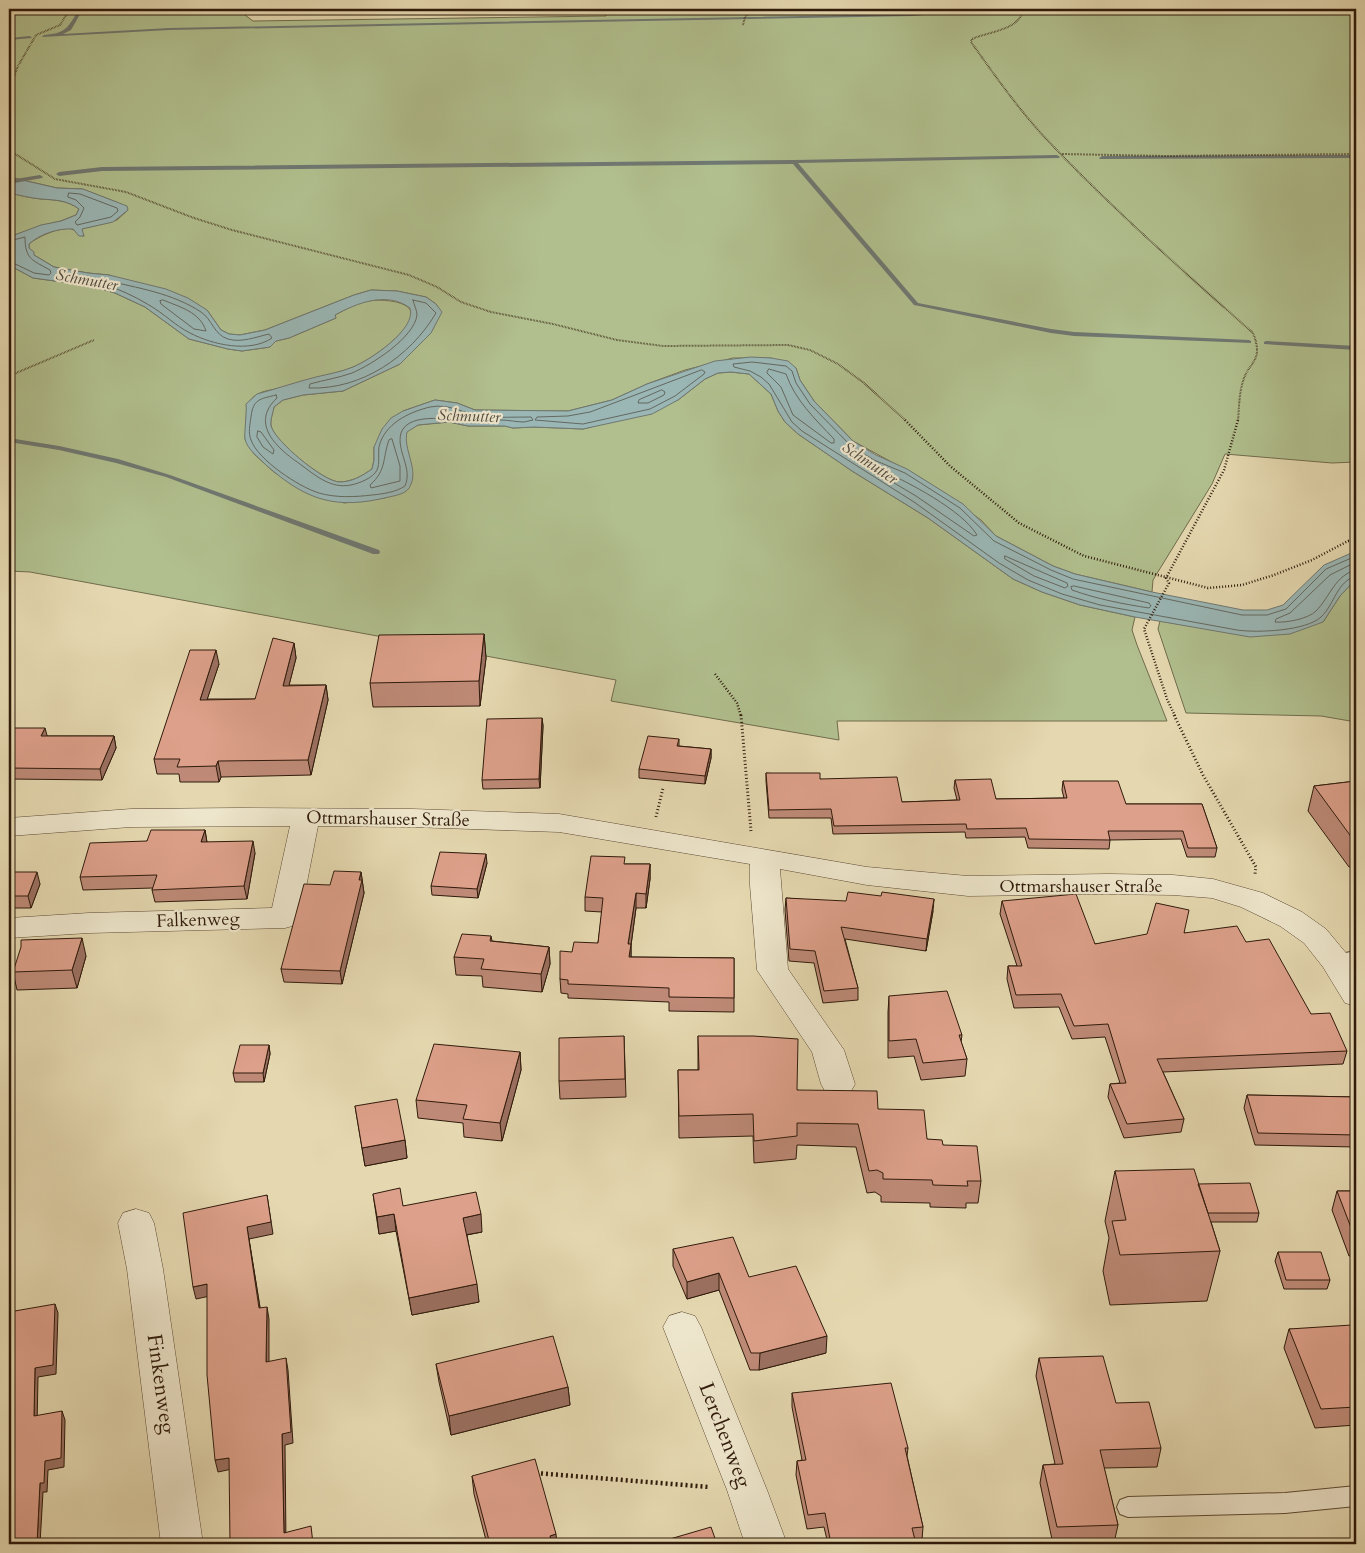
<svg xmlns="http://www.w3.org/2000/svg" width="1365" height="1553" viewBox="0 0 1365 1553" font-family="Cardo,serif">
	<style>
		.green { fill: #b1bf8e; stroke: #706c4c }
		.water { fill: #9ab7b6; stroke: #6f7872 }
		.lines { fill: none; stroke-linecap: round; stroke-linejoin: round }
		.shore { stroke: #646860; stroke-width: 1 }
		.stream { fill: #6f7872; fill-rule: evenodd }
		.lane-casing { stroke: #5c4a34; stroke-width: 2 }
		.street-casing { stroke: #5c4a34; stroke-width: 1 }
		.path-far3 { stroke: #2f1a0b; stroke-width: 2; stroke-dasharray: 0.5 1; stroke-linecap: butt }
		.path-far2 { stroke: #2f1a0b; stroke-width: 2.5; stroke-dasharray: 1 2; stroke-linecap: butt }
		.path-far1 { stroke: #2f1a0b; stroke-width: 3; stroke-dasharray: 1 2.5; stroke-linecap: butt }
		.path { stroke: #2f1a0b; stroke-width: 4.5; stroke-dasharray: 2 3; stroke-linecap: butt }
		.lane { fill: #eee6cc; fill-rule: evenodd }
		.street { fill: #eee6cc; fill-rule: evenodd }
		.wall { fill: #be8a77; stroke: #2f1a0b }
		.shaded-wall { fill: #9b7061; stroke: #2f1a0b }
		.building { fill: #dda08a; stroke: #2f1a0b }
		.labels { text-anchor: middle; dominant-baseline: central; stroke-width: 4.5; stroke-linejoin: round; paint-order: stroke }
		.far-water-label { font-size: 16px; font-style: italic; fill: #4f493e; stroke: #eee6cc }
		.street-label { font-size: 18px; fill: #2f1a0b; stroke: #eee6cc }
		.near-street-label { font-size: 21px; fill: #2f1a0b; stroke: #eee6cc }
	</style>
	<rect width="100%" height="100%" fill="#e5d8b0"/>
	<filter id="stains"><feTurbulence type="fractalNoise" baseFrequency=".004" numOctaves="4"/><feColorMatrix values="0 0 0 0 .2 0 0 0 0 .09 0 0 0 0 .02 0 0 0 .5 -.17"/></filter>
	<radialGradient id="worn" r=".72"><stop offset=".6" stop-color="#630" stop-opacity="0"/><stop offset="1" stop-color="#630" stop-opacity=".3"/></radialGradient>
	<path class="green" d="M9 9H237L253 21 606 16 607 9H1356V462L1332 463 1225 454 1212 484 1153 580 1152 592 1075 574 1053 566 996 536 981 520 921 478 853 441 814 401 800 380 796 368 771 358H733L685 370 647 384 612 400 568 411 475 410 457 403 435 400 403 411 374 447V460L372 469C362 476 352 482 339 482 323 481 275 442 271 426 270 420 273 412 274 407L283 400 303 395 343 391 400 364 431 332 441 312 436 304 426 297 397 291 371 290 354 295 265 330 240 335 229 334 221 330 207 310 109 275 88 273 54 267 34 255 29 248V244C37 237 61 226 72 229 75 230 79 234 82 236H84L81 229 117 220 128 210 116 202 82 189 57 188 9 177Z
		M9 193C19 195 30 198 41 199 55 200 67 200 79 209L76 215 61 221 41 226 9 237Z
		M9 265 33 278 92 286 115 293 145 307 189 339 228 349 242 351 270 347 276 341 289 338 336 318 335 315C345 310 355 303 366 301 387 298 431 302 402 332 386 349 362 366 339 372 318 378 297 383 276 389 270 390 263 391 258 394 253 396 250 401 247 404L245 439 254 454 275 473 344 503 385 498 408 452 405 440 406 432 418 425 449 422 468 426H505L513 428 534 427 583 429 622 419 678 400 705 379 718 373 731 372 749 374 771 394 778 411 785 422 798 434 852 471 928 518 1013 579 1042 592 1080 605 1135 617 1132 630 1137 645 1167 721H837L839 740 611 701 616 680 30 572 9 571Z
		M1356 579V722L1321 716 1186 713 1158 629 1160 621 1196 627 1323 622 1340 596Z"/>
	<path class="water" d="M9 177 57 188 83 189 127 206 128 210 113 222 82 229 84 236H79L73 229C58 228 40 234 29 244V248L34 252V255L54 267 88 273 109 275 166 289 188 298 207 310 221 330 229 334 240 335 265 330 354 295 371 290 397 291 426 297 436 304 442 312 431 333 400 364 343 391 303 395 283 400 274 407C273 413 270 420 271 426 276 442 323 481 339 482 352 482 362 476 372 469L374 460V447L382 429 391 418 403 411 435 400 457 403 475 410 568 411 612 400 647 384 715 361 751 357 771 358 788 361 796 368 800 380 814 401 853 441 876 455 907 469 963 504 996 536 1053 566 1075 574 1152 592 1243 610H1267L1283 605 1324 565 1356 551V579L1340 596 1323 622 1290 634 1250 637 1135 617 1080 605 1042 592 1013 579 928 518 852 471 798 434 785 422 778 411 771 394 749 374 731 372 718 373 705 379 678 400 652 414 583 429 534 427 513 428 505 426H468L449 422 418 425 407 432C403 449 418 468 411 484 408 494 397 495 389 497 336 510 307 501 266 465 259 458 247 449 245 439 244 435 247 411 246 404L257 394C276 389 296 382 316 377 328 374 341 372 353 367 370 360 417 329 410 308 387 291 357 303 335 315L336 318 289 338 276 341 270 347 242 351 228 349 189 339 145 307 115 293 92 286 33 278 9 265V237L41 225 61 221 76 215 79 209C67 200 55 200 41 199 30 198 19 195 9 193Z"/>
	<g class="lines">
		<path class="shore" d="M69 193 80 194 117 208 118 211 111 217 77 225 75 222 80 217 84 208 76 200 68 197Z
			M9 241 25 237C25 259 32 260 50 270L51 273 49 275 34 273 9 261
			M104 280C138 288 172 293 201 312 212 319 214 335 228 339 241 343 256 337 269 334L272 338C250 353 213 345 190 333 176 326 163 313 149 305 134 296 119 289 103 284Z
			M163 300C180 307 200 312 206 331L194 329 161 304 160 301Z
			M413 300 426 303 436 313C410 357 361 390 309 388L310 384C324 380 338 378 352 373 371 365 414 338 417 315 417 310 414 305 413 300Z
			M769 369 786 374C795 400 815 419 834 439V443H831L793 415 781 387 767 373Z
			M702 370 705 372 704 374 675 396 650 409 583 424 535 420 537 417 568 416 590 412Z
			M662 390 665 392 664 395 648 403H638L639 400Z
			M276 395 277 398C249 424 278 449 300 464 316 476 331 489 351 485 360 483 373 478 377 470 380 463 378 455 379 447 384 424 409 412 430 407 450 403 463 414 482 416 498 418 515 417 531 417L533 420 524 422C516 422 509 420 501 420 492 420 483 421 474 421 456 421 409 410 401 433 396 451 413 468 405 486 396 492 383 494 372 495 355 497 336 498 319 493 299 487 258 460 251 440 248 433 250 424 251 417 253 399 260 399 276 395Z
			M258 431 261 432 274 450 273 454 263 447 257 437Z
			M392 439 400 466V481L371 488 370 485C387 470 382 459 389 440Z
			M881 470C908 482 962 510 977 535L974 536 916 496 879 474 878 471Z
			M1005 556 1067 583 1068 586 1065 588 1034 576 1005 559Z
			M1356 556 1326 569 1286 609 1267 615H1242L1073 579 1051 570 994 541 960 508 905 473 874 460 851 446 810 404 796 383 792 371 786 366 752 362 733 364 734 367 750 371 761 377 769 384 792 422 802 431 914 502 999 563 1028 580 1062 594 1100 605 1237 630C1257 633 1306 631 1321 617 1335 604 1336 582 1356 576
			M1356 562 1330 575 1290 613 1276 619 1275 622C1286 623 1308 619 1316 611 1330 597 1335 575 1356 570
			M1074 586 1149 603 1151 606 1149 608C1123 604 1097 599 1072 590L1071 587Z"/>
		<path class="stream" d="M79 9H83L71 30 63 34 169 28 913 14 978 9H994L913 16 169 30 42 37 44 35C67 33 68 27 79 9Z
			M30 36 32 38 9 40V38Z
			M1057 155 1060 157 1059 158 798 163 918 303 1051 329 1074 332 1249 340 1251 341V343L1074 336 1051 333 914 305 793 164 102 171 59 176 56 174 59 172 102 167 794 160Z
			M1102 156 1356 155V158L1100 159 1099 158Z
			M40 175 43 177 42 178 9 184V180Z
			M1266 341 1356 346V350L1264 344V342Z
			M9 438 59 446 118 459 170 475 379 550 380 552 379 554H373L166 477 116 463 59 450 9 442Z"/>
		<g class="lane-casing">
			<path id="lane" d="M1356 951V963L1335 966 1329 964 1327 960 1329 956Z
				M1356 1486V1506L1285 1513 1128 1517 1120 1514 1117 1507 1120 1500 1128 1497 1285 1493Z"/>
		</g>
		<g class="street-casing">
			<path id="street" d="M238 808 412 809 559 814 867 867 968 876 1109 874 1173 875 1213 879 1263 893 1302 912 1326 929 1346 953 1356 970V1006L1345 1003 1323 967 1304 943 1280 926 1241 907 1212 898 1173 895 1109 894 968 896 867 885 780 869 788 969 844 1050 855 1084 850 1093 838 1096 826 1093 821 1084 812 1052 757 970 750 885V864L559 832 412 827 318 826 300 918 296 925 285 928 89 933 9 938V918L89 913 272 908 290 826 131 827 9 836V818L131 809Z
				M136 1209 149 1213 154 1223 163 1269 203 1544H161L127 1269 118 1223 123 1213Z
				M682 1312 695 1316 701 1327 767 1490 787 1544H745L727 1490 663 1327 669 1316Z"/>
		</g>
		<path class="path-far3" d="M1024 9C1018 31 990 31 972 39L971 42C996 77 1021 113 1051 144 1114 210 1184 272 1253 333 1265 363 1247 361 1242 385 1239 396 1239 409 1238 421
			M743 25 745 17 752 9
			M9 90 18 66 36 35 60 25 70 9
			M9 150 55 179 126 192 194 218 232 230 409 275 437 287 461 302 491 312 553 324 617 340 663 346 788 345 810 350 838 364 864 383 906 421
			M1062 154 1166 156 1356 154
			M9 376 94 340"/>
		<path class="path-far2" d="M905 420 950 466 1019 523 1084 556 1208 588 1242 585 1274 575 1312 560 1348 541H1356
			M715 674 737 703 741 716
			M1175 716 1167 699 1144 629 1169 583 1166 578 1224 470 1238 420"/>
		<path class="path-far1" d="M741 715 751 831
			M1174 715 1203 775 1256 867 1255 874
			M656 817 663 788"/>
		<path class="path" d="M536 1473 709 1487"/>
		<use href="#lane" class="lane"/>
		<use href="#street" class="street"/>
	</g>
	<path class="wall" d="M484 634 486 658 480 706 373 707 370 683Z
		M294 643 296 658 289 685H326L328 700 311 775 221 777 219 782H180L179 774H157L154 759 219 664 207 699H255Z
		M542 718 543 726 540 788 483 789 482 780Z
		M9 728 47 736H114L116 748 102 780 9 779Z
		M679 739V746L711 749V758L705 784 639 778V769Z
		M766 773 820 779 902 802 957 800 954 788 955 780 996 799 1064 798 1062 790 1063 781 1126 804H1202L1217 848 1215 857H1187L1181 839 1110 840 1109 849 1028 848 1025 837 966 838 965 832 833 834 831 818H769L766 781Z
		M1356 781V866L1349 867 1308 811 1314 786Z
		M205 830 207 842 255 853 247 899 155 902 152 890 153 888 83 890 80 877 147 841Z
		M9 862 11 870 10 872 40 884 31 908H9Z
		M487 863 478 898 432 895 431 886Z
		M625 864H650V879L646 908H636L631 945V957L734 958V1012L669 1011V1002L568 998V994L561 993 560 979 572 952 598 943 602 912 585 911V897Z
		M361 872 364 893 342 984 284 982 281 969 330 885Z
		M786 898 933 911 926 951 845 939 858 988V1000L823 1003 814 963 789 961 785 910Z
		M1002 901 1095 944 1184 933 1246 942 1311 1014 1347 1051 1343 1064 1163 1072 1184 1119 1181 1132 1124 1138 1108 1097 1110 1084 1120 1083 1105 1037 1072 1039 1059 1007 1014 1008 1007 979 1008 966H1017L1000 914Z
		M491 936 492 941 549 947 550 964 542 992 483 987 482 976 456 975 454 957Z
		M86 956 77 988 17 990 13 972Z
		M889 996 962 1035 961 1042 967 1059 965 1076 921 1080 914 1056 888 1058V1012Z
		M624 1036 626 1097 560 1099 559 1081Z
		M698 1036 797 1090 878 1109 927 1139 943 1145 981 1181 978 1203H966V1208L930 1207V1203L881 1202V1196L875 1192 867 1193 856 1147 797 1145 796 1159 754 1163 753 1136 679 1138 678 1070H698Z
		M269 1045 270 1054 264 1082H235L233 1073Z
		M520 1052 521 1070 502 1141 464 1137 463 1123 418 1118 416 1100Z
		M1247 1095 1356 1097V1147L1255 1145 1244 1108Z
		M355 1106 405 1140 407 1158 365 1166Z
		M1115 1171 1198 1184 1259 1213 1257 1222H1211L1220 1251 1207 1301 1110 1305 1103 1271 1109 1238 1105 1221Z
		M1337 1191H1356V1256H1349L1332 1210Z
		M373 1194 403 1206 482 1232 467 1235 479 1302 412 1315 396 1231 379 1234Z
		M673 1249 749 1277 826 1353 759 1370H750L719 1290 687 1299 673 1266Z
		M1278 1252 1330 1280 1327 1289H1284L1275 1261Z
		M1289 1329 1356 1335V1425L1315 1428 1284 1348Z
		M1039 1358 1116 1403 1161 1448 1157 1467 1104 1468 1118 1525 1114 1543 1053 1544 1040 1483 1043 1465 1055 1464 1036 1376Z
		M436 1364 568 1387 570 1405 451 1435 439 1382Z
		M792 1393 908 1448 907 1456 923 1527 922 1540 915 1541 916 1544H828L824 1527 807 1529 796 1475 797 1461 802 1460 792 1407Z
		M472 1476 557 1544H487L474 1494Z"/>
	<path class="shaded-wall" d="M484 634 486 658 480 706 479 681Z
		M294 643 296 658 285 701 283 686Z
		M216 650 219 664 202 715 200 700Z
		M326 685 328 700 311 775 308 760Z
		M542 718 543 726 540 788 539 779Z
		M45 728 48 739 41 736Z
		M114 736 116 748 102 780 100 769Z
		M711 749V758L705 784V776Z
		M218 761 221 777 219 782 216 766Z
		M205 830 207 843 201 842Z
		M253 841 255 853 247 899 244 886Z
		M486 854 487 863 478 898 477 889Z
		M9 862 11 870 9 876Z
		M650 864V879L646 908V894Z
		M37 872 40 884 31 908 28 896Z
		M361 872 364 893 342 984 340 971Z
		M636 893V908L631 945V959L629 957 628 944Z
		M934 899 933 911 926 951 927 939Z
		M82 938 86 956 77 988 72 970Z
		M549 947 550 964 542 992 541 974Z
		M269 1045 270 1054 264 1082 263 1073Z
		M520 1052 521 1070 502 1141 500 1123Z
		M405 1140 407 1158 365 1166 362 1148Z
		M267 1195 273 1234 249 1239 262 1320 247 1227Z
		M394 1214 396 1231 379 1234 377 1217Z
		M481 1214 482 1232 465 1235 463 1218Z
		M719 1273V1290L687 1299V1282Z
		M207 1284 210 1296 196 1299 193 1287Z
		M477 1284 479 1302 412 1315 409 1298Z
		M55 1304 58 1313 56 1374 38 1377 37 1425 34 1416 35 1368Z
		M267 1307 269 1319V1374L266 1362Z
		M827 1336 826 1353 759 1370 760 1353Z
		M286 1358 288 1370 293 1443 285 1445 286 1544 284 1533 282 1434Z
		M568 1387 570 1405 451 1435 449 1416Z
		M62 1411 65 1420 64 1467 48 1470 47 1492H43L40 1544H37L40 1483 45 1461Z
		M229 1458 232 1469 218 1472 215 1460Z
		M556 1534 557 1544H550V1536Z
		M511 1539V1544H491Z"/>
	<path class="building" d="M484 634 479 681 370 683 379 635Z
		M273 638 294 643 283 686 326 685 308 760 218 761 216 766 177 767 180 759H154L190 650H216L200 700 255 699Z
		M542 718 539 779 482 780 487 719Z
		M9 728H45L41 736H114L100 769 9 768V759L10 757H9Z
		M648 736 679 739 677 746 711 749 705 776 639 769Z
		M766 773H820V779L897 777 902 802 960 800 955 780 991 779 996 799 1067 798 1063 781H1118L1126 804H1202L1217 848H1188L1183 831H1108L1110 840 1029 839 1026 828 967 829 966 824 834 826 831 809 769 810Z
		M1356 781V842H1355L1314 786Z
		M151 830H205L201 842 253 841 244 886 152 890 157 875 80 877 90 843 147 841Z
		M440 852 486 854 477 889 431 886Z
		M591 856 625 857 624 864H650L646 894 636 893 628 944H631L629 957 734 958V998L669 997V988L568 984V980L560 979V951L572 952 574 942 598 943 603 898 585 897Z
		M334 871 361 872 359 880H362L340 971 281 969 304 884 330 885Z
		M9 872H37L28 896H9Z
		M848 892 881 896 882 892 934 899 927 939 841 927 858 988 824 991 815 951 790 949 786 898 846 901Z
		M1076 894 1095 944 1147 934 1156 903 1189 910 1184 933 1237 926 1246 942 1269 939 1311 1014 1330 1013 1347 1051 1157 1059 1184 1119 1127 1124 1110 1084 1126 1083 1108 1024 1074 1026 1061 994 1016 995 1008 966H1022L1002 901Z
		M462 934 491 936 490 941 549 947 541 974 481 969 484 959 454 957Z
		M82 938 72 970 13 972 21 947V940Z
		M947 991 962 1035H959L967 1059 923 1063 916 1039 889 1041V996Z
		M624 1036 625 1079 559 1081V1038Z
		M698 1036H753L798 1039 797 1090 877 1091 878 1109 924 1110 927 1139 942 1140 943 1145 977 1146 981 1181H967L968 1186 933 1185 932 1180 883 1179V1173L877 1170 869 1171 858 1124 797 1123V1136L754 1141 753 1114 679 1116 678 1070H699Z
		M434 1044 520 1052 500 1123 463 1119 467 1105 416 1100Z
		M240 1045H269L263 1073H233Z
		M1247 1095 1356 1097V1135L1258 1133Z
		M397 1099 405 1140 362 1148 355 1106Z
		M1194 1169 1220 1251 1120 1255 1112 1221 1126 1220 1115 1171Z
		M1250 1183 1259 1213H1208L1198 1184Z
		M400 1188 403 1206 476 1192 481 1214 463 1218 477 1284 409 1298 394 1214 377 1217 373 1194Z
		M1337 1191H1356V1238H1355Z
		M267 1195 271 1222 247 1227 259 1308 267 1307 266 1362 286 1358 291 1432 282 1434 284 1533 311 1526 313 1544H230L229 1458 215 1460 207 1375V1284L193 1287 183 1213Z
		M733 1237 749 1277 796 1266 827 1336 760 1353H751L719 1273 687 1282 673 1249Z
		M1278 1252H1321L1330 1280H1286Z
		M55 1304 53 1365 35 1368 34 1416 62 1411 61 1458 45 1461 44 1483H40L37 1544H9V1312Z
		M1352 1325 1356 1335V1407L1321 1409 1289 1329Z
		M553 1336 568 1387 449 1416 436 1364Z
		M1103 1356 1116 1403 1149 1402 1161 1448 1100 1450 1118 1525 1057 1527 1043 1465 1063 1464 1039 1358Z
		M891 1383 908 1448H905L923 1527 912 1528 916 1544H831L825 1513 808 1515 797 1461 806 1460 792 1393Z
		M535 1459 556 1534 550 1536 552 1544H512L511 1539 490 1544 472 1476Z
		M711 1527 717 1544H672L670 1539Z"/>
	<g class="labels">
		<g class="far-water-label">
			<text transform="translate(87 280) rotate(10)">Schmutter</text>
			<text transform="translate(469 416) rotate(2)">Schmutter</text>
			<text transform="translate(870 463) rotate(34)">Schmutter</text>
		</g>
		<g class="street-label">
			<text transform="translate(388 819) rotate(1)">Ottmarshauser Straße</text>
			<text x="1081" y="886">Ottmarshauser Straße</text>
			<text transform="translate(198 920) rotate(-2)">Falkenweg</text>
		</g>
		<g class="near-street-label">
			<text transform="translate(161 1384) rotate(82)">Finkenweg</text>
			<text transform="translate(725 1435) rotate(69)">Lerchenweg</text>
		</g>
	</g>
	<rect width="1365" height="1553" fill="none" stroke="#e5d8b0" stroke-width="30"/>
	<rect x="10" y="10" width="1345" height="1533" fill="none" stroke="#2f1a0b" stroke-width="2.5"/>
	<rect x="15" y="15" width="1335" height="1523" fill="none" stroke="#2f1a0b"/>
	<rect width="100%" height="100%" filter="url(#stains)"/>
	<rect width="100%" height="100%" fill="url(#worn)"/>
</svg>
